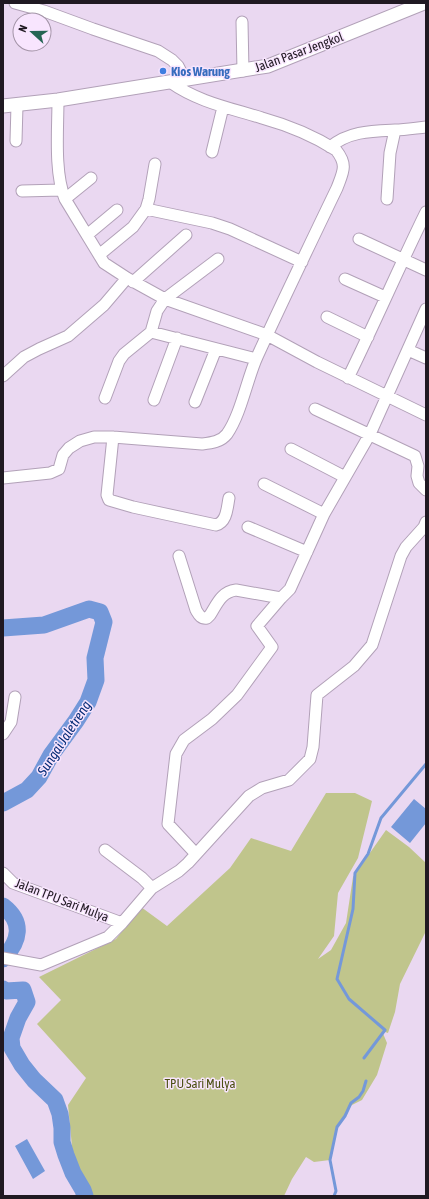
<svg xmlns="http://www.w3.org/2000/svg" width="429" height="1199" viewBox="0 0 429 1199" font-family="'Asap Condensed',sans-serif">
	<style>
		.green { fill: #c0c58c }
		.water { fill: #7498d9 }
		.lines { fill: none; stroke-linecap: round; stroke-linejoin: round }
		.stream { stroke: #7498d9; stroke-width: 3 }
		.river { stroke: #7498d9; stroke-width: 17 }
		.minor-casing { stroke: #b2a1b8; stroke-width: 13 }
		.major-casing { stroke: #b2a1b8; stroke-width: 15 }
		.minor { stroke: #fff; stroke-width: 11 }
		.major { stroke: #fff; stroke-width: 13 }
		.shop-dot { fill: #3f7fe0; stroke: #f8e5fe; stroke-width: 1.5 }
		.labels { text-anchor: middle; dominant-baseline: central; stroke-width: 3; stroke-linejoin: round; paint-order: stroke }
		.street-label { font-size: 13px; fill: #201922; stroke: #f8e5fe }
		.shop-label { font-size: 13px; font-weight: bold; fill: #366cbe; stroke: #f8e5fe; text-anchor: start }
		.park-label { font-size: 13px; fill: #4d5014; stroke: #f8e5fe }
		.water-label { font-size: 14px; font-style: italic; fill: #052b76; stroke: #f8e5fe }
	</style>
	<rect width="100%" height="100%" fill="#ead8f1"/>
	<path class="green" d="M326 793H355L372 801 358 858 338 893 334 936 318 959 331 950 346 923 353 877 386 830 409 847 426 863V931L400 984 395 1012 388 1033 382 1031 387 1043 377 1075 362 1100 350 1106 345 1116 337 1127 330 1160 314 1162 306 1157 292 1179 284 1196H86L73 1157 68 1105 86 1078 37 1024 61 1000 39 977 116 939 141 907 167 926 230 868 251 838 291 851Z"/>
	<path class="water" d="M414 799 426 809V823L410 843 391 827Z
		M27 1139 45 1171 33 1179 15 1146Z"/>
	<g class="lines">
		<path class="stream" d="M364 1058 385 1030 349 999 337 979 353 909 355 873 368 854 381 818 426 764
			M334 1196 336 1191 330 1160 337 1127 345 1116 351 1103 359 1097 363 1091 366 1081"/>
		<path class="river" d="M3 628 44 625 89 609 100 612 104 622 95 658 96 680 88 702 76 721 51 755 39 777 27 790 3 803
			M3 906C24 922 20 941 3 959
			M3 989 6 991 23 990 27 1002 18 1018 11 1038 12 1048 22 1065 34 1080 55 1100 60 1114 62 1128V1142L66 1155 73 1173 83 1190 85 1196"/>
		<g class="minor-casing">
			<path id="minor" d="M15 3 44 11 93 29 158 51 172 60 178 66 185 80
				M242 22 243 71
				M58 100C58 128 54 173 65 199L104 263 127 278 165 299 267 335 317 362 426 415
				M16 141 17 105
				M330 147C349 131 372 131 395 130 405 130 416 128 426 127
				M212 152 223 107
				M22 191 61 190
				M65 199 91 178
				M387 199 390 153 395 130
				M146 209 149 199 155 164
				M87 235 117 210
				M359 239 426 270
				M99 255 133 227 146 209 212 223 230 229 302 262
				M345 279 385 297
				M133 282 186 235
				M327 317 368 337
				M151 332 157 311 165 299 218 259
				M408 350 426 358
				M3 376 24 357 39 349 68 336 104 305 127 278
				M348 378C375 323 399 267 426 212
				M105 398 119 361 124 354 151 332 256 359
				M154 400 177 338
				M195 402 216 349
				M315 409 415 456 418 466 417 476 419 483 426 490
				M113 437 107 495 109 500 133 507 216 525C227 522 227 508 229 498
				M291 449 345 477
				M3 478 50 473 59 469 63 455 69 448 80 441 94 437H113L202 444C211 443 221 442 227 434 241 414 247 379 257 357 283 300 310 244 337 188 343 172 348 165 336 150 314 136 287 125 262 118 230 108 198 102 170 82
				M264 484 324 514
				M248 527 307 552
				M179 556 196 610C199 615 201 619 207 618L210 615C217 604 221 592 236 590L281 598
				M3 734 11 722 15 697
				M105 850 142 878 152 888
				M196 854 168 824 176 754 184 740 212 719 237 695 272 647 257 626 281 598 290 589 324 514 370 434 426 309
				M3 873 13 883 122 923
				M3 958 41 965 108 937 122 923 152 888 179 871 188 863 249 796 262 788 289 780 310 759 313 747 317 695 354 666 372 645 401 556 406 547 424 527 426 522"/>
		</g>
		<g class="major-casing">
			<path id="major" d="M3 106 58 100 268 66 424 3"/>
		</g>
		<use href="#minor" class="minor"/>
		<use href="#major" class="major"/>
	</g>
	<circle class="shop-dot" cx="163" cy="71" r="4"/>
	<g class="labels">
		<g class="street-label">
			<text transform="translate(299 52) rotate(-20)">Jalan Pasar Jengkol</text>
			<text transform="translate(62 900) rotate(21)">Jalan TPU Sari Mulya</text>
		</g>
		<g class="shop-label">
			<text x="171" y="71">Kios Warung</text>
		</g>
		<g class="park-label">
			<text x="200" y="1083">TPU Sari Mulya</text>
		</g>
		<g class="water-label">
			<text transform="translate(64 738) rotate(-57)">Sungai Jaletreng</text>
		</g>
	</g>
	<rect width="429" height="1199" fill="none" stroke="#201922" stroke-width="8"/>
	<g transform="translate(32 32) rotate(291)"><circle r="19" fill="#f8e5fe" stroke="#a293a6"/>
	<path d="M0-3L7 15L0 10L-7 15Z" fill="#256554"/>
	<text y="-6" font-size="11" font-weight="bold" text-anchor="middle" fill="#201922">N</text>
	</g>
</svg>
